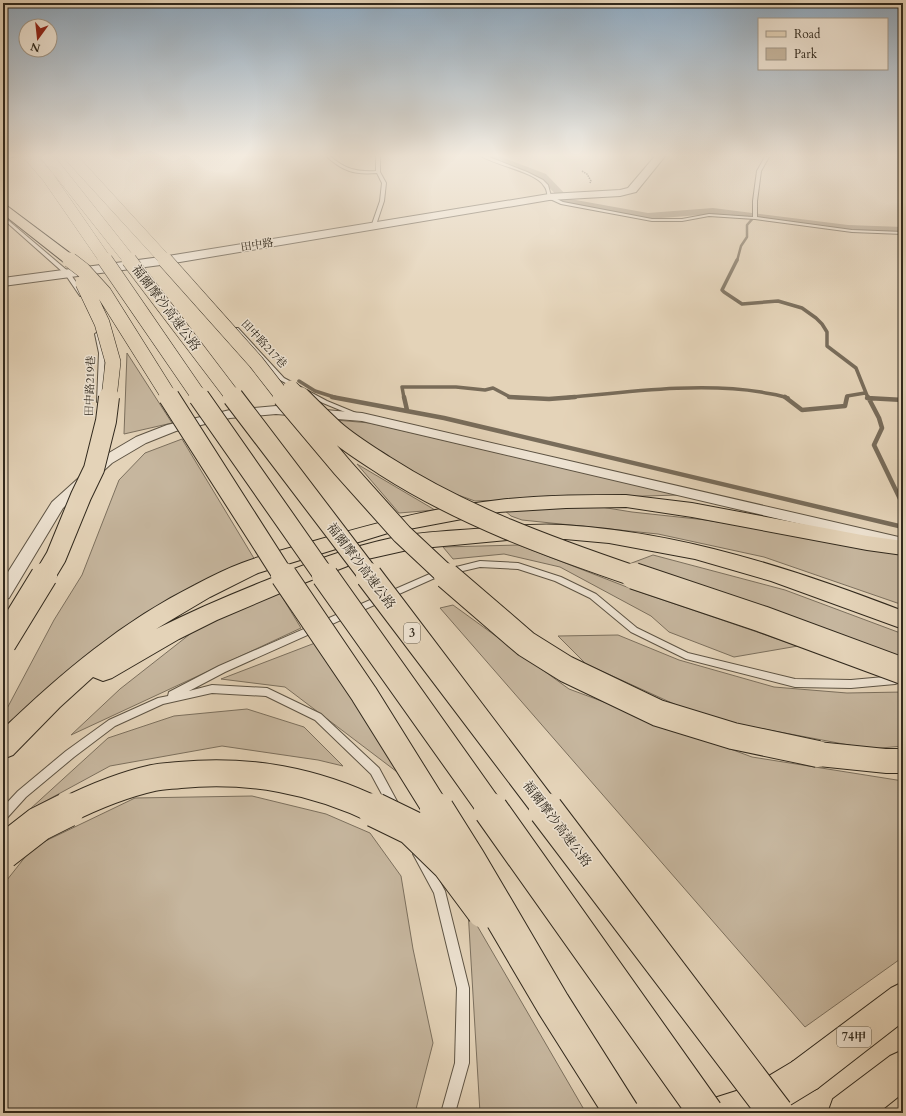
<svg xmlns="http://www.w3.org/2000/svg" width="906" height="1116" viewBox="0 0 906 1116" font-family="Cardo,'Noto Serif TC',serif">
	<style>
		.green { fill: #c6b69e; stroke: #7c705e }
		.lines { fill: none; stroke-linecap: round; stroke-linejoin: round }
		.stream-far2 { stroke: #786c5a; stroke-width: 2.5 }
		.stream-far1 { stroke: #786c5a; stroke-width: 3.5 }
		.stream { stroke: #786c5a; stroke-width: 4.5 }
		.canal { fill: #a79983; fill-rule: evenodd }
		.service-casing { stroke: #5e5444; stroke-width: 2 }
		.minor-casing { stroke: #5e5444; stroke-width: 2 }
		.tertiary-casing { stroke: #5e5444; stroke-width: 2 }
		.primary-casing { stroke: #31291d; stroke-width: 2 }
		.motorway-casing { stroke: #31291d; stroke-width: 2 }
		.path { stroke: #31291d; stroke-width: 1.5; stroke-dasharray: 1.5 1; stroke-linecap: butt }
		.service { fill: #ede2d1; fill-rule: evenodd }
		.minor { fill: #ede2d1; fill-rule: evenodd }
		.tertiary { fill: #ede2d1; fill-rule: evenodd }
		.primary { fill: #e4d3b8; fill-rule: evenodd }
		.motorway { fill: #e4d3b8; fill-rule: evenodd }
		.motorway-bridge-far4-casing { stroke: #31291d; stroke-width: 12; stroke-linecap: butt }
		.motorway-bridge-far3-casing { stroke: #31291d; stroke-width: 16; stroke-linecap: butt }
		.motorway-bridge-far2-casing { stroke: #31291d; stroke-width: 22; stroke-linecap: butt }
		.motorway-bridge-far1-casing { stroke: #31291d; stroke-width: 28; stroke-linecap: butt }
		.motorway-bridge-casing { stroke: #31291d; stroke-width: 36; stroke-linecap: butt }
		.motorway-bridge-far4 { stroke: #e4d3b8; stroke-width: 12 }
		.motorway-bridge-far3 { stroke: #e4d3b8; stroke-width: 15 }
		.motorway-bridge-far2 { stroke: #e4d3b8; stroke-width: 20 }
		.motorway-bridge-far1 { stroke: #e4d3b8; stroke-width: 26 }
		.motorway-bridge { stroke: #e4d3b8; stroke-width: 34 }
		.labels { text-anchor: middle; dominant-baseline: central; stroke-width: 3; stroke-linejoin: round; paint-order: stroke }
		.far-street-label { font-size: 11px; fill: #31291d; stroke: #ede2d1 }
		.shield { fill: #ede2d1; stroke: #696053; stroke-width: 1 }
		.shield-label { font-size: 12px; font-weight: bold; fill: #31291d }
		.street-label { font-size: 13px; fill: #31291d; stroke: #ede2d1 }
	</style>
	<rect width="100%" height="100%" fill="#e4d3b8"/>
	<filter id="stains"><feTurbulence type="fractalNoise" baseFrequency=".005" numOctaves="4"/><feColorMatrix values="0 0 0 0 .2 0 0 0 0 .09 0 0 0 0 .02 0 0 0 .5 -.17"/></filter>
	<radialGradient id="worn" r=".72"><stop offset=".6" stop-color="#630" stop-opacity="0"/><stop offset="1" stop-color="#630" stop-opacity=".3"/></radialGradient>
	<path class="green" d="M127 353 172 423 124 434Z
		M335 420 370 423 679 495 475 501 441 489 377 454Z
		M182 439 255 560 137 618 3 727V716L54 620 82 575 119 480 145 453Z
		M357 464 435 510 399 513Z
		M519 507H601L632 512 706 520 903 552V605L764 557 658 534 522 520 511 516 504 510Z
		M519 545 637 591 798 646 734 657 669 632 651 616 560 567 504 554 453 559 443 547Z
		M653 555 785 590 903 634V659L901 660 629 564Z
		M279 592 301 628 71 735 120 689 199 627Z
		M453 605 569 689 752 757 903 781V957L805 1027 440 608Z
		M618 635 679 660 774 687 847 693 903 692V746L870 749 705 718 586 664 558 636Z
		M315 643 409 781 285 687 221 679Z
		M247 709 304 727 343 766 318 760 222 746 110 766 29 810 108 738 174 716Z
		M252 796 326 814 370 833 401 876 413 949 433 1043 415 1113H3V885L33 847 135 798Z
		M468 910 586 1113H480Z"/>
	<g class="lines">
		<path class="stream-far2" d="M737 261 741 246 747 237V225L755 216"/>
		<path class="stream-far1" d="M737 260 722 290 724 292 742 304 778 301 802 308 816 318 822 324 827 332V346L856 368 868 398
			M299 381 315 391 337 398
			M404 398 402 387H456L485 390 493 388 510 397 524 398
			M564 398C627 392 699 382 761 392 770 394 780 395 788 398
			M847 398V396L865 393"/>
		<path class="stream" d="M332 397 444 418 903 527
			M404 397 407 410
			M509 397 549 399 575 397
			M785 397 802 410 845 406 847 397
			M868 397 879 418 882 428 874 445 903 505
			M867 398 903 400"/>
		<path class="canal" d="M484 155H496L546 174 570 199 648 213 713 208 848 225 903 227V233L848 231 713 214 648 219 564 203 540 178Z"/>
		<g class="service-casing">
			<path id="service" d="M12 155H21L3 159V157Z
				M325 155H329C344 169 356 172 376 171V155H380V172L386 183 384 201 375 228 371 227 380 201 382 183 377 173C354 175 342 171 325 155Z
				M479 155H484L527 172 543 180 548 185 551 196 563 202 652 219H682L709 214 753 217V201L757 171 766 155H770L761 171 757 201V217L852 230 903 232V234L852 232 755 219 709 216 682 221H652L561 204 548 198C547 194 547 189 544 186 536 172 494 165 479 155Z
				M3 216 69 272 85 295 84 296H80L65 274 3 219Z
				M234 328H238L284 378 327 401 361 415V417H357L323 403 280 380 234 330Z
				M98 332 101 334 105 353 103 402 100 404 97 402 99 353 95 334Z
				M480 561 518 563 561 577 596 594 637 628 688 653 795 679 851 680 895 676 903 675V681L895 684 851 688 795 687 686 659 631 632 590 598 555 581 518 569 480 567 437 577 225 672 189 691 212 685 267 688 321 714 379 768 399 805 400 808 399 811 395 813 391 811 371 774 315 720 266 696 212 693 163 704 115 726 74 757 26 797 7 818 3 820V807L18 791 66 751 109 720 158 698 168 696 169 692 219 666 432 573Z
				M419 849 423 850 445 891 469 988V1063L455 1113H441L455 1063 457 988 434 893 413 854 415 850Z"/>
		</g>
		<g class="minor-casing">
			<path id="minor" d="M276 406 362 413 903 538V548L362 421 276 414 230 418 176 431 146 443 112 463 63 508 9 598 3 600V580L52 502 102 457 136 437 167 425 230 410Z"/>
		</g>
		<g class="tertiary-casing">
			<path id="tertiary" d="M656 155H666L636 192 620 196 549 200 168 264 3 286V278L168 256 549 194 620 190 628 188Z"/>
		</g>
		<g class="primary-casing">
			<path id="primary" d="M903 982V1022L818 1088 805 1094 792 1088 786 1075 792 1062 891 988Z
				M903 1050V1093L878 1113H828L833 1099 890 1056Z"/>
		</g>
		<g class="motorway-casing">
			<path id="motorway" d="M3 204 7 206 75 257 77 260 75 263H65L3 214Z
				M626 495 692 503 867 536 903 541V555L867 550 692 517 626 507 566 508 499 512 388 533 258 573 210 597 156 629C192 611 229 595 267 580 308 563 349 547 392 538 419 532 447 531 474 529 504 527 534 523 563 525 681 532 794 569 903 611V629L771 581 695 559 609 543 565 539H518L412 549 363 560 304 583 217 620 179 639 112 678 103 681 93 677 60 707 13 755 3 759V729C61 673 123 621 195 585 210 577 226 569 242 563 265 554 290 548 314 541 375 523 436 507 499 500 541 495 584 495 626 495Z
				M818 742 886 749H903V773H886L818 766 808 762 804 754 808 746Z
				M805 1056 818 1062 824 1075 818 1088 777 1113H706L711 1099 752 1086 792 1062Z"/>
		</g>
		<path class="path" d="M582 171 587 174 591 181 590 183"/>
		<use href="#service" class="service"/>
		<use href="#minor" class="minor"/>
		<use href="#tertiary" class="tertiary"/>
		<use href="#primary" class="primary"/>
		<use href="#motorway" class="motorway"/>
		<g class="motorway-bridge-far4-casing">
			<path id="motorway-bridge-far4" d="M29 155 48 177 106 261
				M46 155 130 261
				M69 155 166 261"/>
		</g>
		<g class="motorway-bridge-far3-casing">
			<path id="motorway-bridge-far3" d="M70 260 83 270 104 293 170 398
				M105 260 200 398
				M129 260 234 398
				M165 260 256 362 284 398
				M83 283 102 323 113 362 109 398
				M291 388 301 398"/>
		</g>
		<g class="motorway-bridge-far2-casing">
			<path id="motorway-bridge-far2" d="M169 397 284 577
				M199 397 325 577
				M233 397 370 577
				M283 397 342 467 402 534 448 577
				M300 397C311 408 323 420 335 431 350 444 368 455 385 466 463 516 549 547 637 577
				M44 577 56 557 81 496 94 469 106 421 109 397"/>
		</g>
		<g class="motorway-bridge-far1-casing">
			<path id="motorway-bridge-far1" d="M284 576 364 694 437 811
				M325 576 492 811
				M369 576 547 811
				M447 576 526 644 566 669 658 713 733 736 818 754
				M634 576 762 619 903 671
				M3 643 44 576
				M65 811C93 797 122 785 153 778 162 776 171 776 180 775 248 768 316 781 377 811"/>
		</g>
		<g class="motorway-bridge-casing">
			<path id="motorway-bridge" d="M375 810 412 828 449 864 484 911
				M437 810 469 861 553 1004 622 1113
				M491 810 706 1113
				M546 810 776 1113
				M3 852 39 824 67 810"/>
		</g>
		<use href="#motorway-bridge-far4" class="motorway-bridge-far4"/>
		<use href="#motorway-bridge-far3" class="motorway-bridge-far3"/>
		<use href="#motorway-bridge-far2" class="motorway-bridge-far2"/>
		<use href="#motorway-bridge-far1" class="motorway-bridge-far1"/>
		<use href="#motorway-bridge" class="motorway-bridge"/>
	</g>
	<linearGradient id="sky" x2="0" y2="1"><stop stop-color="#8ea9c0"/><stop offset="0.5" stop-color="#f3ebdf"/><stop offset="1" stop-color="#f3ebdf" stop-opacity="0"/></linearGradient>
	<rect width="906" height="311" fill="url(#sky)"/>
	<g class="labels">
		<g class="far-street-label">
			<text transform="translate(257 245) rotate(-9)">田中路</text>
			<text transform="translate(264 344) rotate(47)">田中路217巷</text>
			<text transform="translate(90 386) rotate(-88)">田中路219巷</text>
		</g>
		<g class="shield">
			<rect x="404" y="623" width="16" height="20" rx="3"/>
			<rect x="837" y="1027" width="34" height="20" rx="3"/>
		</g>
		<g class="shield-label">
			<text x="412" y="633">3</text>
			<text x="854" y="1037">74甲</text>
		</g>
		<g class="street-label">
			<text transform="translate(166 308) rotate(53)">福爾摩沙高速公路</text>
			<text transform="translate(361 566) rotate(53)">福爾摩沙高速公路</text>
			<text transform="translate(557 824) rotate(53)">福爾摩沙高速公路</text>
		</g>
	</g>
	<rect width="906" height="1116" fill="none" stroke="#e4d3b8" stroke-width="16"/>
	<rect x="4" y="4" width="898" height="1108" fill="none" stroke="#31291d" stroke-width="2"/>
	<rect x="8" y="8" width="890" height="1100" fill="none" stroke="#31291d"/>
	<rect x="758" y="18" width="130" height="52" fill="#ede2d1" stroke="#a29889"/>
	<rect x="766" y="31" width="20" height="6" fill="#e4d3b8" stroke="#a29889"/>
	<text x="794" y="38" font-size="12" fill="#31291d">Road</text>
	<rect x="766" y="48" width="20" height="12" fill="#c6b69e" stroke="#a29889"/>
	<text x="794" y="58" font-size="12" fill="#31291d">Park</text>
	<g transform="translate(38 38) rotate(195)"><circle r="19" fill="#ede2d1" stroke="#a29889"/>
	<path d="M0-3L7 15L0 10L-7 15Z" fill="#8f2418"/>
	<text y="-6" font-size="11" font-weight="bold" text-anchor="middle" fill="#31291d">N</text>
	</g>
	<rect width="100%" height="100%" filter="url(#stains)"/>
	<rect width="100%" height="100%" fill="url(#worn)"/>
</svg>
